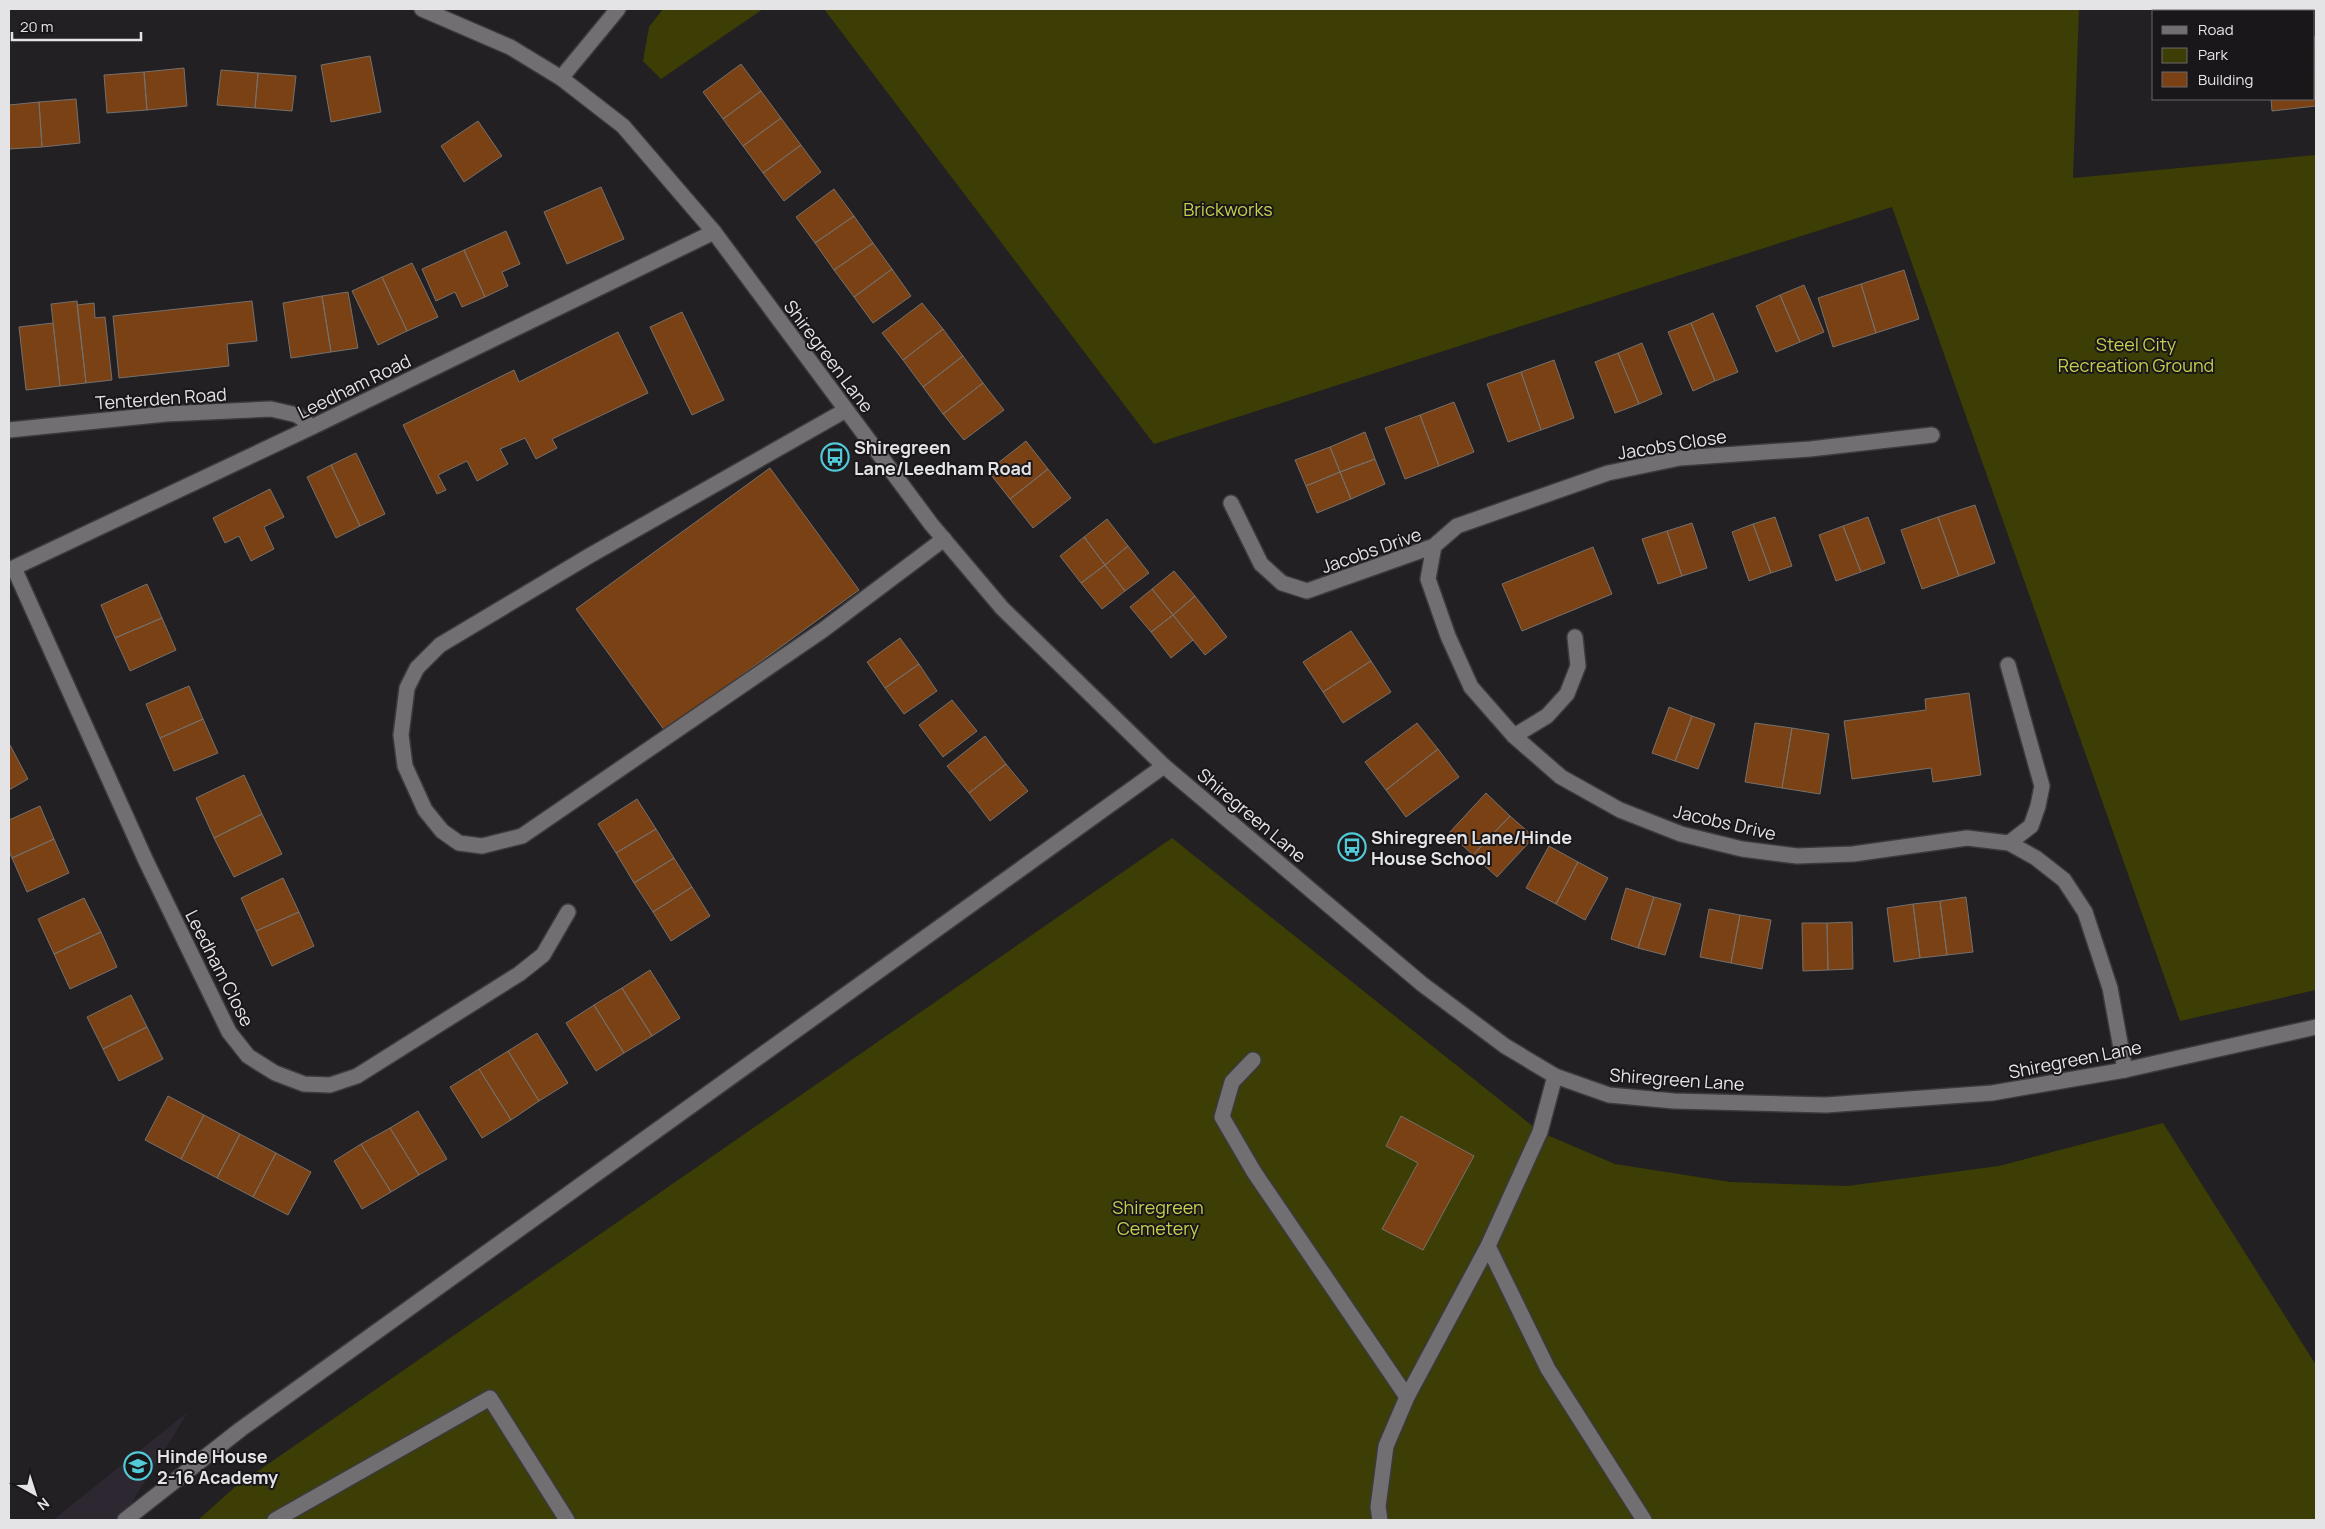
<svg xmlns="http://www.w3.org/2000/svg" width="2325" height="1529" viewBox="0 0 2325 1529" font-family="Manrope,sans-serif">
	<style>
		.built { fill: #2c2730 }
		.green { fill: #3c3e05 }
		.building { fill: #7a4214; stroke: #75706d }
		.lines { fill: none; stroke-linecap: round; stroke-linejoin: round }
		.service-casing { stroke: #3b3a3d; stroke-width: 18 }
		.minor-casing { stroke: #3b3a3d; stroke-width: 18 }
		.tertiary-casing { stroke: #3b3a3d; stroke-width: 18 }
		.service { stroke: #726f73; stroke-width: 15 }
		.minor { stroke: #726f73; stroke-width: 15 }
		.tertiary { stroke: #726f73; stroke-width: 15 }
		.labels { text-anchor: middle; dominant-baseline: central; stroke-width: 4; stroke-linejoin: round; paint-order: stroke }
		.park-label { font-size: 18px; fill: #c8cd4b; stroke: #19171a }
		.street-label { font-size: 18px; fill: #e4e3e5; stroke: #19171a }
		.poi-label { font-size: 18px; font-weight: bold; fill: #e4e3e5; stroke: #19171a; text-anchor: start }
	</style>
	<rect width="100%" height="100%" fill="#222023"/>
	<path class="built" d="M188 1412 121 1520H53Z"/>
	<path class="green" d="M663 9H763L661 79 643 61 649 27Z
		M824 9H2079L2073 178 2316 155V990L2180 1021 1892 207 1154 444Z
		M1172 838 1540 1132 1615 1164 1730 1182 1847 1186 1999 1166 2163 1123 2316 1365V1520H198L235 1487Z"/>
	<path class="building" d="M2260 9H2311L2312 11H2260Z
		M2314 36 2316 50V71H2314Z
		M370 56 381 112 331 122 321 65Z
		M741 64 761 91 723 119 703 92Z
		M184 68 187 106 147 110 144 72Z
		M221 70 258 73 255 108 217 105Z
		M2314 71H2316V106L2272 111 2271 99H2314Z
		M144 72 147 110 107 113 104 75Z
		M258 73 296 76 292 111 255 108Z
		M761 91 781 118 743 146 723 119Z
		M76 99 80 143 42 147 39 102Z
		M39 102 42 147 9 149V105Z
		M781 118 801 145 763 173 743 146Z
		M478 121 502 156 464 182 441 146Z
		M801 145 821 172 784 201 763 173Z
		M601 187 624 239 567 264 544 212Z
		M834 189 854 216 815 243 796 217Z
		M854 216 873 243 834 270 815 243Z
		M506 231 520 264 502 272 508 286 485 297 464 250Z
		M873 243 892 269 854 297 834 270Z
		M464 250 485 297 462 307 455 292 436 301 422 269Z
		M412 263 438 317 407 331 382 277Z
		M892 269 911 296 873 323 854 297Z
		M1904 270 1919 319 1876 333 1861 284Z
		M382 277 407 331 378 345 352 291Z
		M1861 284 1876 333 1833 347 1818 298Z
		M1804 285 1824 332 1800 342 1780 295Z
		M348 292 358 348 331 352 322 296Z
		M1780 295 1800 342 1776 352 1756 306Z
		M322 296 331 352 291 358 283 303Z
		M77 301 86 383 60 386 51 304Z
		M252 301 257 341 227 344 229 366 119 378 113 316Z
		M94 303 95 318 105 317 112 380 86 383 77 305Z
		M922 303 943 329 903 360 882 333Z
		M682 312 724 400 692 415 650 327Z
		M1713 313 1738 372 1715 381 1691 323Z
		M53 323 60 386 26 390 19 327Z
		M1691 323 1715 381 1693 391 1668 332Z
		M943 329 963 356 923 387 903 360Z
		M618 332 648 393 552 439 557 448 536 459 525 438 500 449 508 464 477 481 467 461 438 475 446 490 437 494 403 425 514 370 519 382Z
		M1642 343 1662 394 1639 404 1618 353Z
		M1618 353 1639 404 1615 413 1595 362Z
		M963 356 983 383 943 414 923 387Z
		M1554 360 1574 418 1541 430 1521 372Z
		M1521 372 1541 430 1508 442 1487 384Z
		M983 383 1004 410 964 440 943 414Z
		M1454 402 1474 452 1439 466 1420 415Z
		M1420 415 1439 466 1405 479 1385 428Z
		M1365 432 1375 459 1340 472 1330 447Z
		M1026 441 1048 469 1010 499 988 471Z
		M1330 447 1340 472 1306 486 1295 460Z
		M356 453 385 514 360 526 331 465Z
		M1375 459 1385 484 1351 499 1340 472Z
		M331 465 360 526 336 538 307 477Z
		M770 468 859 590 665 731 576 609Z
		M1048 469 1071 498 1033 528 1010 499Z
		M1340 472 1351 499 1317 513 1306 486Z
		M270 489 284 517 264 527 274 549 251 561 239 536 225 543 213 518Z
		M1975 505 1995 563 1959 576 1938 517Z
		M1775 517 1792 566 1771 573 1753 524Z
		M1868 517 1885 563 1861 572 1843 526Z
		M1938 517 1959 576 1922 589 1901 530Z
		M1107 519 1128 546 1105 565 1084 537Z
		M1692 523 1707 568 1682 576 1667 531Z
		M1753 524 1771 573 1749 581 1732 532Z
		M1843 526 1861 572 1836 581 1819 535Z
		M1667 531 1682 576 1658 584 1642 539Z
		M1084 537 1105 565 1081 583 1060 556Z
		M1128 546 1149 573 1125 591 1105 565Z
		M1593 547 1612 594 1522 631 1502 584Z
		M1105 565 1125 591 1102 609 1081 583Z
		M1174 571 1195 596 1173 615 1152 589Z
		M147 584 162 618 115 638 101 605Z
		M1152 589 1173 615 1151 632 1130 607Z
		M1195 596 1227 637 1205 655 1173 615Z
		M1173 615 1193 640 1171 658 1151 632Z
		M162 618 176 650 130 671 115 638Z
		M1351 631 1371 661 1323 692 1303 662Z
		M900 638 919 664 885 688 867 662Z
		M1371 661 1391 692 1343 723 1323 692Z
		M919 664 937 691 904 714 885 688Z
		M189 686 203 719 160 738 146 704Z
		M1969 693 1981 775 1933 782 1931 768 1852 779 1844 721 1926 710 1925 699Z
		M952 700 977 731 943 757 919 725Z
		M1669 707 1692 716 1675 761 1652 753Z
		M1692 716 1715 724 1698 769 1675 761Z
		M203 719 218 753 174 771 160 738Z
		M1417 723 1438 749 1386 790 1365 762Z
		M1755 723 1792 728 1782 788 1745 782Z
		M1792 728 1829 734 1820 794 1782 788Z
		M985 736 1006 764 969 793 947 766Z
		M10 745 28 779 9 790V746Z
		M1438 749 1459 777 1406 817 1386 790Z
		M1006 764 1028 791 990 821 969 793Z
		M244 775 262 814 214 838 196 798Z
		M1486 793 1510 816 1473 855 1449 833Z
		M637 799 656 829 616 853 598 824Z
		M40 806 54 839 12 858 9 851V820Z
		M262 814 282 854 234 877 214 838Z
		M1510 816 1534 837 1497 877 1473 855Z
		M656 829 674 858 634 883 616 853Z
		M54 839 69 873 27 892 12 858Z
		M1549 846 1578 862 1556 904 1526 888Z
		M674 858 692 887 653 912 634 883Z
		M1578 862 1608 878 1585 920 1556 904Z
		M283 878 299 912 256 931 241 898Z
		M692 887 710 916 671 941 653 912Z
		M1626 888 1654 897 1638 948 1611 939Z
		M1654 897 1681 904 1665 955 1638 948Z
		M1966 897 1973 952 1947 955 1940 901Z
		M84 898 101 932 54 954 38 919Z
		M1940 901 1947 955 1920 958 1913 904Z
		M1913 904 1920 958 1894 962 1887 908Z
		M1709 909 1740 915 1731 963 1700 957Z
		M299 912 314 946 272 966 256 931Z
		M1740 915 1771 920 1762 969 1731 963Z
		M1852 922 1853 969 1828 970 1827 923Z
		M1802 923H1827L1828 970 1803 971Z
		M101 932 117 967 70 989 54 954Z
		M650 970 680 1018 652 1036 622 988Z
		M622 988 652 1036 624 1053 594 1005Z
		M131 995 147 1027 103 1049 87 1017Z
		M594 1005 624 1053 596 1071 566 1023Z
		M147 1027 163 1059 119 1081 103 1049Z
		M537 1033 568 1083 539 1101 508 1051Z
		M508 1051 539 1101 511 1120 479 1069Z
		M479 1069 511 1120 482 1138 450 1087Z
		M168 1096 204 1115 181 1159 145 1140Z
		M418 1111 447 1159 419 1175 390 1128Z
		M204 1115 240 1134 217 1178 181 1159Z
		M1401 1116 1474 1156 1423 1250 1382 1229 1418 1163 1386 1146Z
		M390 1128 419 1175 391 1192 361 1144Z
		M240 1134 276 1153 253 1197 217 1178Z
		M361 1144 391 1192 362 1209 334 1161Z
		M276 1153 311 1172 288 1215 253 1197Z"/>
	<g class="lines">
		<g class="service-casing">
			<path id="service" d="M846 410 589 556 440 645 417 668 407 688 401 735 405 766 425 810 442 831 459 843 482 846 522 836 823 630 944 539
				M2008 665 2042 786 2038 806 2031 826 2009 843
				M1514 736 1547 716 1567 694 1578 666 1575 637
				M1253 1060 1232 1082 1222 1117 1254 1172 1407 1397
				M1488 1246 1548 1369 1644 1520
				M125 1520 241 1429 1164 766
				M275 1520 490 1398 567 1520
				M1380 1520 1378 1507 1386 1446 1407 1397 1488 1246 1540 1132 1555 1076"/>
		</g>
		<g class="minor-casing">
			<path id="minor" d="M561 78 618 9
				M9 430 166 414 271 409 297 415 312 427
				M1231 503 1261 564 1282 583 1307 591 1434 546 1457 526 1608 473 1680 458 1810 449 1932 435
				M1434 546 1428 579 1448 636 1471 687 1514 736 1561 777 1620 810 1681 834 1742 849 1797 856 1853 854 1967 838 2009 843 2036 858 2064 880 2085 912 2110 988 2125 1070
				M14 568 146 861 229 1032 248 1056 275 1073 304 1084 330 1085 357 1076 519 974 543 955 568 912
				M9 570 312 427 714 232"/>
		</g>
		<g class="tertiary-casing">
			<path id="tertiary" d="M422 9 510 47 561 78 623 126 714 232 931 524 1002 608 1164 766 1422 984 1505 1046 1555 1076 1609 1095 1674 1101 1826 1105 1992 1093 2125 1070 2316 1027"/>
		</g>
		<use href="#service" class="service"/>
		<use href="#minor" class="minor"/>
		<use href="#tertiary" class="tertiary"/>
	</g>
	<defs>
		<g id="bus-ring" transform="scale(1.4375)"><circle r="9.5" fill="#19171a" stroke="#52cbd9" stroke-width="1.5"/><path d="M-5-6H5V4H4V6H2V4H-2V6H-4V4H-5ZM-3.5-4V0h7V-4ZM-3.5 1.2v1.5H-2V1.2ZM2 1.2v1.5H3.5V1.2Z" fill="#52cbd9"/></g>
		<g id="school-ring" transform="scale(1.4375)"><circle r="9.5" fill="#19171a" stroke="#52cbd9" stroke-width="1.5"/><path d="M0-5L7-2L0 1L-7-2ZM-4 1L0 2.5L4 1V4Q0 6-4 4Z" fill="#52cbd9"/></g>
	</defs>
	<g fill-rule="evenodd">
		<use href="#bus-ring" x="835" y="457"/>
		<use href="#bus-ring" x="1352" y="847"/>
		<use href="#school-ring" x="138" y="1466"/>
	</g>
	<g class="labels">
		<g class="park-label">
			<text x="1228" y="209">Brickworks</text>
			<text x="2136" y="344">Steel City<tspan x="2136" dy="21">Recreation Ground</tspan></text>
			<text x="1158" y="1207">Shiregreen<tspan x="1158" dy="21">Cemetery</tspan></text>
		</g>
		<g class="street-label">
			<text transform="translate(829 356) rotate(53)">Shiregreen Lane</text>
			<text transform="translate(354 386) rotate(-26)">Leedham Road</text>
			<text transform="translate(161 398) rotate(-4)">Tenterden Road</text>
			<text transform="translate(1672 444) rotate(-9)">Jacobs Close</text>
			<text transform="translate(1371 550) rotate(-19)">Jacobs Drive</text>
			<text transform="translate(1252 815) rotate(40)">Shiregreen Lane</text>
			<text transform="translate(1725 822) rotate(13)">Jacobs Drive</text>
			<text transform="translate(220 968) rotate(63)">Leedham Close</text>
			<text transform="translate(2075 1059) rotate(-11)">Shiregreen Lane</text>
			<text transform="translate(1677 1079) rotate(4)">Shiregreen Lane</text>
		</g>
		<g class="poi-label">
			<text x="854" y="447">Shiregreen<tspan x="854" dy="21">Lane/Leedham Road</tspan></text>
			<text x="1371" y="837">Shiregreen Lane/Hinde<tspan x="1371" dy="21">House School</tspan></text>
			<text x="157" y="1456">Hinde House<tspan x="157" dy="21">2-16 Academy</tspan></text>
		</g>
	</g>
	<rect width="2325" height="1529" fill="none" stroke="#e4e3e5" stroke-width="20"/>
	<rect x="2152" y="10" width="162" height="90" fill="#19171a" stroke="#6a696b"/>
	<rect x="2162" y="26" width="25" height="8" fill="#726f73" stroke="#6a696b"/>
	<text x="2198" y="35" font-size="15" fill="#e4e3e5">Road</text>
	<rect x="2162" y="48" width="25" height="15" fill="#3c3e05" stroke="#6a696b"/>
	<text x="2198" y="60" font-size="15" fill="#e4e3e5">Park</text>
	<rect x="2162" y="72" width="25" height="15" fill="#7a4214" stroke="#6a696b"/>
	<text x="2198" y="85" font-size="15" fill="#e4e3e5">Building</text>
	<g transform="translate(35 1494) rotate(141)" stroke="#19171a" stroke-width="4" paint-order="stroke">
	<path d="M0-4L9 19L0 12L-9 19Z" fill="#e4e3e5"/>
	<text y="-8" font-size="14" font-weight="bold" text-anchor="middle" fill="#e4e3e5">N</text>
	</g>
	<path d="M12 32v8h129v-8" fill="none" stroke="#e4e3e5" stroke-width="2.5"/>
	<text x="20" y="32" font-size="15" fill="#e4e3e5" stroke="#19171a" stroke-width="4" paint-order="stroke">20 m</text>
</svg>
